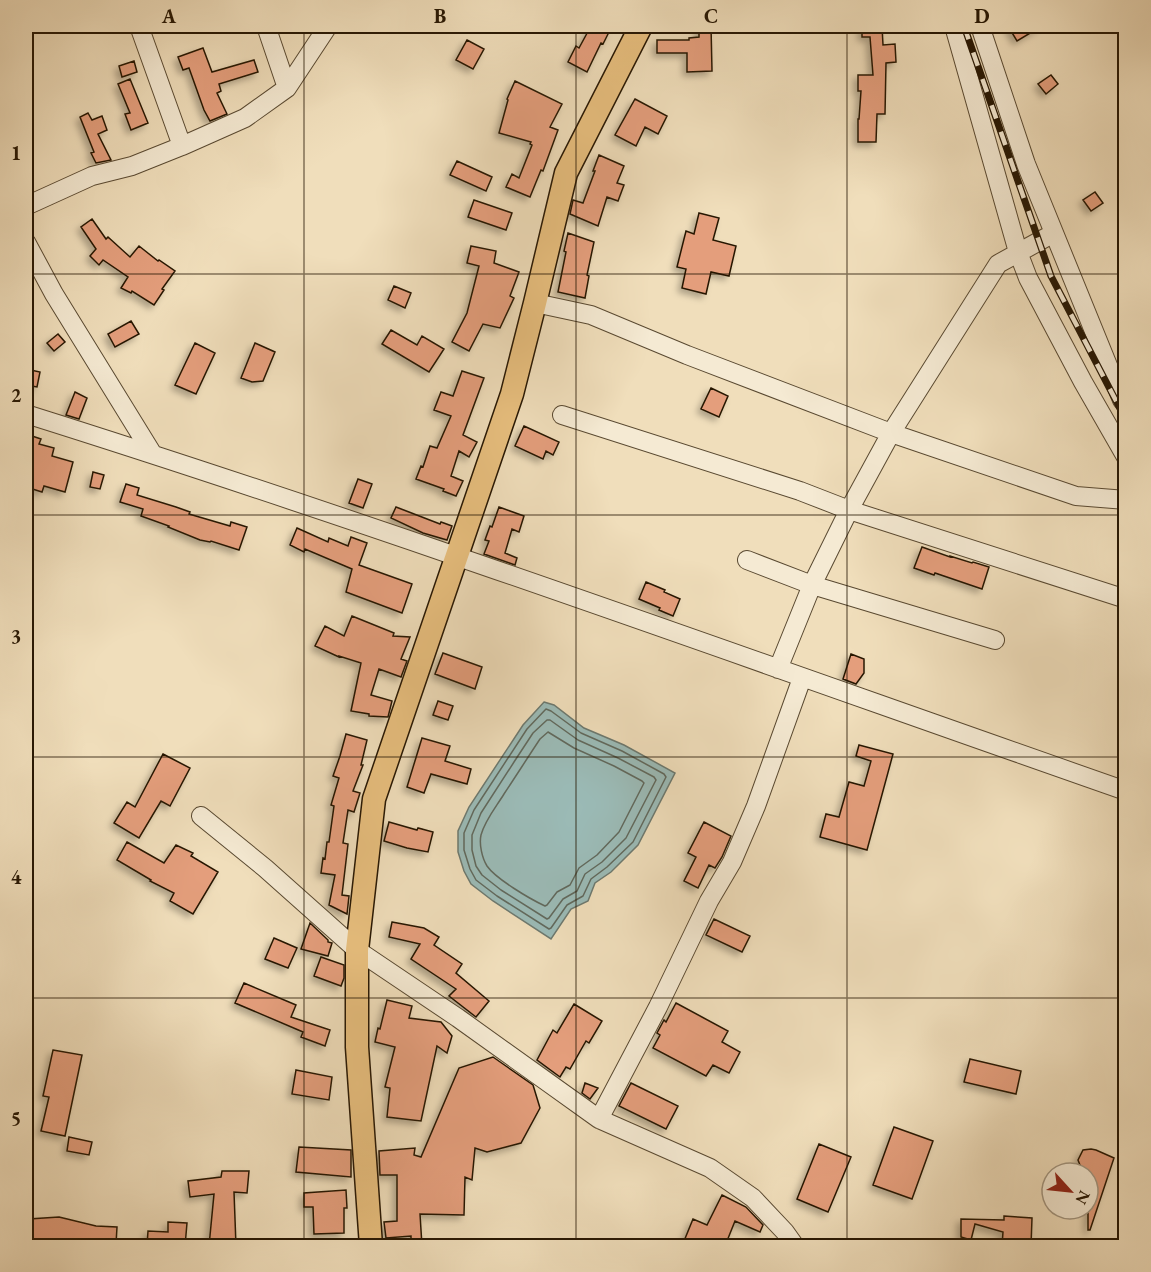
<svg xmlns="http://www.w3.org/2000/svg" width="1151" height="1272" viewBox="0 0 1151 1272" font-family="'EB Garamond',serif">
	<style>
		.water { fill: #9bbbb7; stroke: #6d796f; stroke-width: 1.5 }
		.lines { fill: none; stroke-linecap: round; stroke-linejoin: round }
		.shore { stroke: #61695d; stroke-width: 1.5 }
		.building { fill: #e49e7c; stroke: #271703; stroke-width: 1.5; filter: url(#shadow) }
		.minor-casing { stroke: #594931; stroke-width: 20 }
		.major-casing { stroke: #271703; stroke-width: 25 }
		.minor { stroke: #f5ead3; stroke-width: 18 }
		.major { stroke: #e8bf7e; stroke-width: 22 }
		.rail-casing { stroke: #271703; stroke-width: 7 }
		.rail { stroke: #f5ead3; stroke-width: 4.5; stroke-dasharray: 14; stroke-linecap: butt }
		.grid { fill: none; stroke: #271703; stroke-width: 1.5; stroke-opacity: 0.55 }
		.neatline { fill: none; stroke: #271703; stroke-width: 2 }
		.grid-label { font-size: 20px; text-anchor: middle; font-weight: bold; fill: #271703 }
	</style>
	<defs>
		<filter id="shadow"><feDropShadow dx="-4" dy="4" stdDeviation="3" flood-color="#0004"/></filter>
	</defs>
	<rect width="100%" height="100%" fill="#f0debb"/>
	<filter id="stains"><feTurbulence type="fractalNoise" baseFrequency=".00333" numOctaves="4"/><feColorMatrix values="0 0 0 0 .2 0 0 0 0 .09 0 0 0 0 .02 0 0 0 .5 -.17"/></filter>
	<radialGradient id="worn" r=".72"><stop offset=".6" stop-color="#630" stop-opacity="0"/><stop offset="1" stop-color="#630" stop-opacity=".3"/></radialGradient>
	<path class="water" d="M544 702 554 705 584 728 624 745 675 773 638 845 611 872 595 883 588 901 571 909 551 939 493 901 471 884 464 871 458 852V831L469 807 523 725Z"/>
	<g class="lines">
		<path class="shore" d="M546 709 551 711 581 733 622 751 664 774 666 777 633 842 607 867 591 879 583 896 567 905 551 928 549 929 497 896 476 880 470 869 464 850V833L474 810 527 729Z
			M547 720H550L578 740 618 758 654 777 656 780 626 838 602 862 585 874 577 891 563 899 549 918 547 919 501 890 482 875 476 866 472 850V835L481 813 514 762 533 733Z
			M548 732 574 748 614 766 642 781 644 783 619 832 597 855 579 868 570 885 557 892 547 905 545 906C530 899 496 879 487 866 482 858 479 844 481 835 485 820 496 807 504 794 516 776 528 757 540 739Z"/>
	</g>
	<path class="building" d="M591 26H600L610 30 603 44 601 43 587 72 568 62 576 46 579 48Z
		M699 26H711L712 71 687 72V53H657V40H689V38L699 37Z
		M862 26H882L883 45 895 44 896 62 886 63 885 114H877L876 142H858V119H859L861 91H858V75H873L870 37H862Z
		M1008 26H1042L1017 41Z
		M467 40 484 49 473 69 456 60Z
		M203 48 212 72 254 60 258 72 219 84 221 91 217 93 227 114 210 121 204 110 189 68 183 70 178 57Z
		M134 61 137 72 122 77 119 66Z
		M1051 75 1058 84 1046 94 1038 84Z
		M130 79 148 123 131 130 125 114 130 113 118 84Z
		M515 81 562 104 550 127 558 130 543 171 541 170 530 197 506 187 512 174 519 178 532 145 530 144 531 142 499 133 508 100 507 99Z
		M635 99 667 116 658 134 645 127 636 146 615 135Z
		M88 113 92 120 102 116 107 130 98 134 111 160 96 163 91 153 94 152 80 117Z
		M599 155 624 166 617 183 624 185 618 201 607 197 598 226 570 214 573 200 583 203 595 171H593Z
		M457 161 492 177 486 191 450 175Z
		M1095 192 1103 203 1091 211 1083 200Z
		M474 200 512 213 506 230 468 217Z
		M699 213 719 218 713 240 736 246 729 276 711 272 706 294 682 288 686 269 677 267 686 231 694 234Z
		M92 219 106 239 108 237 130 257 139 246 158 261 159 260 175 271 162 289 164 290 154 305 132 291 131 293 121 288 128 277 103 260 99 265 90 256 96 249 81 227Z
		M568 233 594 242 587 275 589 276 585 298 558 292 566 252 564 251Z
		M471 246 496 251 494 263 519 272 510 296 514 298 500 328 483 324 469 351 452 342 467 313 479 266 467 263Z
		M394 286 411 293 405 308 388 300Z
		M131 321 139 334 115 347 108 334Z
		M391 330 417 345 422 336 444 349 429 372 382 344Z
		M58 334 65 342 54 351 47 343Z
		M195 343 215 353 196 394 175 385Z
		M255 343 275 352 263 381 252 382 241 378Z
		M26 369 40 372 37 387 26 385Z
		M462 371 484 378 463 435 477 442 469 457 459 451 451 476 463 481 456 496 443 491 444 489 416 479 421 466 423 467 430 446 437 448 451 416 434 410 441 392 453 396Z
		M711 388 728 396 719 417 701 409Z
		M75 392 87 398 79 419 66 415Z
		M524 426 559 442 553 455 546 451 543 459 515 446Z
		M26 434 41 439 39 444 54 448 52 456 73 462 65 492 44 486 42 492 26 487Z
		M93 472 104 475 100 489 90 487Z
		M358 479 372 484 363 508 349 503Z
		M126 484 139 488 137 495 176 507 190 512 189 514 230 526 231 522 247 527 239 550 211 541 210 542 200 540 168 527 169 526 141 516 143 509 120 502Z
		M396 507 440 524 441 522 452 526 447 540 423 533 391 518Z
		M499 507 524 516 519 532 512 529 505 553 517 558 515 565 484 554 489 541 485 540 490 526 492 527Z
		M297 528 328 542 329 538 348 546 351 537 367 543 359 565 412 584 402 613 346 592 352 569 305 549 304 552 290 545Z
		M922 547 950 557V556L972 563 973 562 989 567 982 589 935 573 934 575 914 568Z
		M646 582 665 590 664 592 680 599 673 616 659 610 660 608 639 599Z
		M352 616 394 633 393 636 410 637 401 659 407 661 401 677 379 669 371 695 392 701 388 717 369 716V714L351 711 361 663 339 656V657L315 646 325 626 344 636Z
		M443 653 482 667 475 689 435 674Z
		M851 654 864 659V673L856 684 843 679Z
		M438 701 453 706 448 720 433 715Z
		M346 734 367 740 361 765H363L353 791 360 793 354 812 348 810 343 843 348 844 342 895 349 896 347 914 329 905 335 875 321 873 323 858 325 859 327 842H329L334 806 331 805 339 778 333 776 340 756Z
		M422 738 450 746 445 761 471 769 467 784 431 774 424 793 407 787Z
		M859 745 893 754 867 850 820 837 826 814 839 817 849 782 864 786 871 761 856 756Z
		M163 754 190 768 170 806 161 801 139 838 114 823 127 802 135 807Z
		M389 822 417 830 418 828 433 832 428 852 407 848 384 841Z
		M704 822 731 836 722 857 715 868 709 865 698 888 684 881 696 857 688 853Z
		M127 842 164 863 176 845 193 853 191 856 218 872 193 914 170 901 174 893 150 881 151 880 117 860Z
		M714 919 750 936 742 952 706 935Z
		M392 922 424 928 439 937 434 945 462 964 456 973 489 1001 476 1017 449 996 456 989 411 959 420 944 389 937Z
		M310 923 328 940V942L332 943 328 956 301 949Z
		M274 938 297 948 288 968 265 959Z
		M321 957 344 965V978L341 986 314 976Z
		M244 983 296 1005 291 1017 330 1030 325 1046 301 1037 303 1032 235 1003Z
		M387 1000 412 1006 409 1018 441 1022 452 1036 447 1053 437 1046 421 1121 387 1117 390 1088 385 1087 395 1047 375 1042 378 1028 380 1029Z
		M676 1003 728 1031 722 1042 740 1052 729 1073 713 1065 706 1076 653 1048 660 1035 657 1033 664 1020 666 1022Z
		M574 1004 602 1021 589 1043 586 1041 570 1069 566 1067 560 1077 537 1060 553 1030 557 1033Z
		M53 1050 82 1055 65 1136 41 1131 49 1097 43 1096Z
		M493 1057 533 1085 540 1108 521 1143 487 1152 475 1148 472 1180 465 1177 464 1215 420 1214 422 1246H411V1236L386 1238 384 1222 397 1221V1175H380L379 1151 415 1148 414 1155 421 1157 459 1068Z
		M970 1059 1021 1071 1016 1094 964 1082Z
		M296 1070 332 1077 329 1100 292 1094Z
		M585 1083 598 1088 590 1099 582 1093Z
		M631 1083 678 1106 666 1129 619 1106Z
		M894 1127 933 1141 912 1199 873 1185Z
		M69 1137 92 1142 89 1155 67 1151Z
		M819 1144 851 1157 828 1212 797 1199Z
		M299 1147 351 1150V1177L296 1172Z
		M1091 1149 1096 1150 1114 1158 1090 1230H1088V1173H1079L1080 1165 1078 1160 1083 1150Z
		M222 1171H249L247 1193 234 1192 236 1246H209L214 1194 190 1197 188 1181 221 1177Z
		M346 1190 347 1208H344V1233L314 1234 313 1207H304V1193Z
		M722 1195 746 1207 763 1225 760 1232 735 1221 725 1246H682L693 1219 707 1225Z
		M1004 1216 1032 1218 1031 1246H1002L1003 1232 975 1224 971 1240 961 1237V1219L1004 1220Z
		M59 1217 96 1226 117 1227 116 1244 99 1246H97V1243L64 1244V1246H30L29 1219Z
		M168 1222 187 1223 185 1246H147L148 1231 168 1232Z"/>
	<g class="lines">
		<g class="minor-casing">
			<path id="minor" d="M139 26 182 146
				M266 26 287 88
				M954 26 1018 252 1028 278 1083 382 1126 457
				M980 26 1026 164 1122 400 1126 405
				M26 206 92 176 132 166 182 146 245 118 287 88 328 26
				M26 242 54 294 152 453
				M535 303 591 315 687 355 891 433 1076 496 1126 500
				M26 414C395 530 760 663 1126 791
				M562 415 800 491 849 510 1126 599
				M747 560 812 585 995 640
				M778 669 812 585 849 510 891 433 998 264 1054 233
				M201 816 265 868 357 950 458 1018 599 1119
				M795 1246 785 1232 753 1198 710 1168 599 1119 658 1007 709 901 732 862 756 806 802 678"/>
		</g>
		<g class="major-casing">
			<path id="major" d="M371 1246 357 1047V950L374 799 512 394 535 303 566 173 641 26"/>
		</g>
		<use href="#minor" class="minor"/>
		<use href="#major" class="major"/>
		<g class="rail-casing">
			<path id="rail" d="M964 26 1051 276 1126 420"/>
		</g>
		<use href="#rail" class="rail"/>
	</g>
	<path class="grid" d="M304 26V1246M576 26V1246M847 26V1246M26 274H1126M26 515H1126M26 757H1126M26 998H1126"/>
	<rect width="1151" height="1272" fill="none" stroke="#f0debb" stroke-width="66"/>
	<g transform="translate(1070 1191) rotate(117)"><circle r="28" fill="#f5ead3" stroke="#a39680" stroke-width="1.5"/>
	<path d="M0-4.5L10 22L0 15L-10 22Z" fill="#8f2418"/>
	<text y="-9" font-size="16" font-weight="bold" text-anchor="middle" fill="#271703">N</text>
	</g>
	<rect x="33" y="33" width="1085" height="1206" class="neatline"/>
	<g class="grid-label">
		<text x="169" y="23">A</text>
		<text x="440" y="23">B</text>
		<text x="711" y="23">C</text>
		<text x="982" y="23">D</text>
		<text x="16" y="160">1</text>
		<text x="16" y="402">2</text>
		<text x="16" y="643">3</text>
		<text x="16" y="884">4</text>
		<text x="16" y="1125">5</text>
	</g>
	<rect width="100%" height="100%" filter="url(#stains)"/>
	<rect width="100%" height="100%" fill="url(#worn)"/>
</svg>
